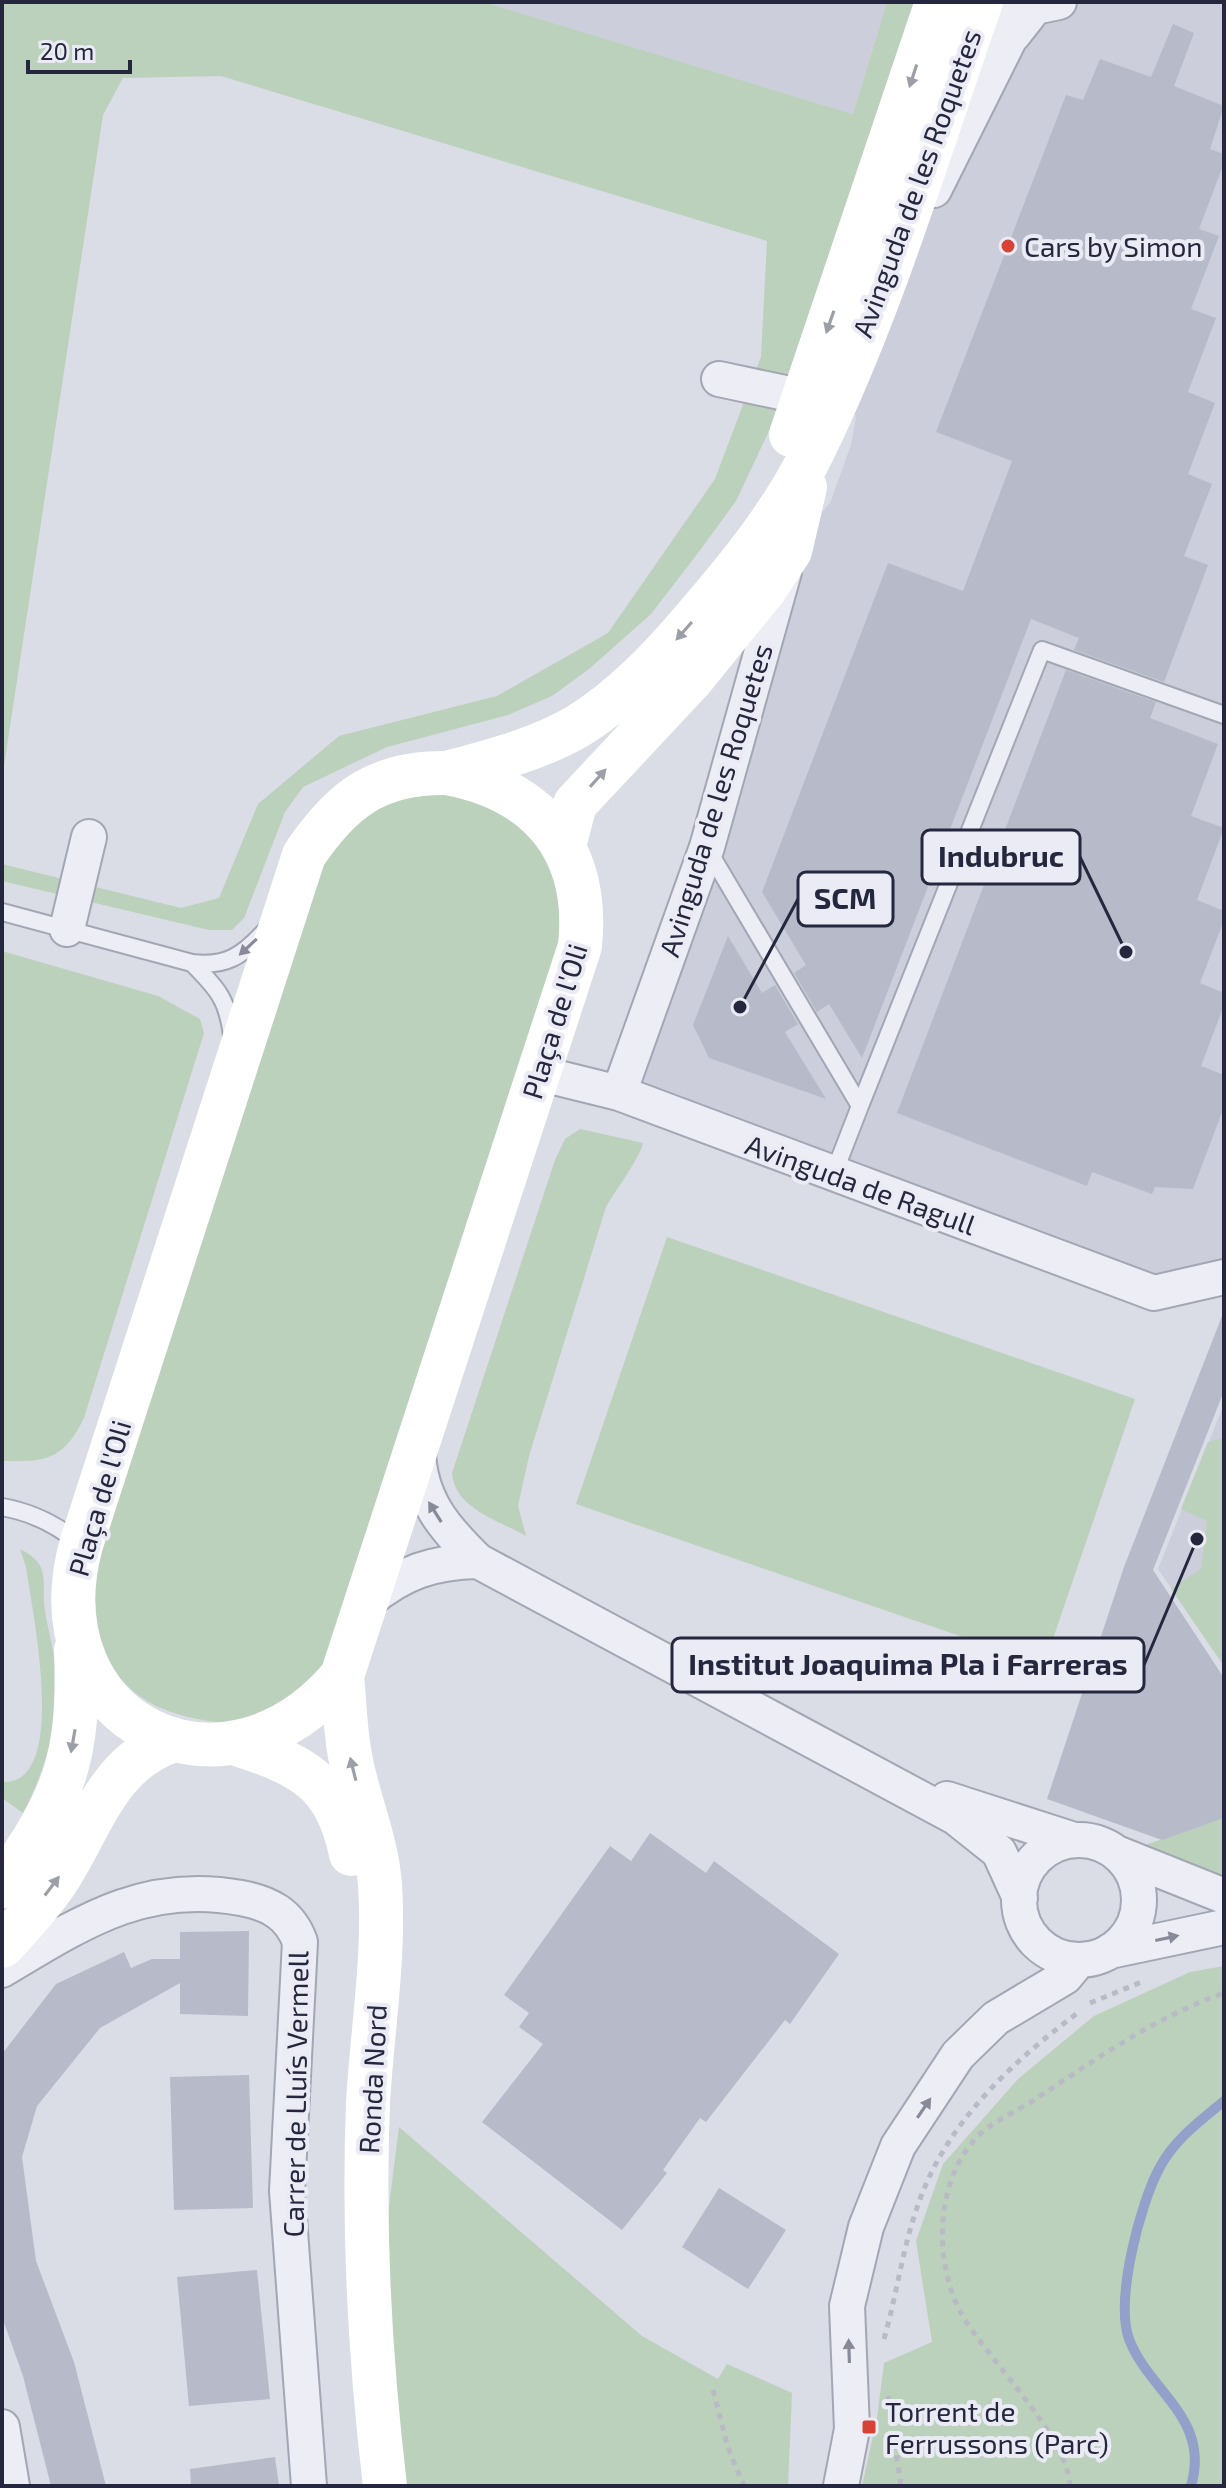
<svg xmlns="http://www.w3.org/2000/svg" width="1226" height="2488" viewBox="0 0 1226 2488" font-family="'Exo 2',sans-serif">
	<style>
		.built { fill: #cccedb }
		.green { fill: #bbd1bb }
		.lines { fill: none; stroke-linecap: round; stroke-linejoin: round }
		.stream { stroke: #92a0ca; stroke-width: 10 }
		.building { fill: #b7bac9 }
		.lane-casing { stroke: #a3a6b3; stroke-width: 20 }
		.street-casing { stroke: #a3a6b3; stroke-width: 38 }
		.path { stroke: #b9bac5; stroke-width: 5; stroke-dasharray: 6 6; stroke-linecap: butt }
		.lane { stroke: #edeef5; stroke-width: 16 }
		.street { stroke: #edeef5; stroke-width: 34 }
		.secondary { stroke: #fff; stroke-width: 44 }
		.oneway { fill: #9c9ea8 }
		.oneway2 { fill: #888a99 }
		.poi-dot { fill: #d64335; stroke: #eaebf4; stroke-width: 3 }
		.labels { text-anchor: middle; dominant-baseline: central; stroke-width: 8; stroke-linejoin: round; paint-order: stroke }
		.street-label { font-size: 28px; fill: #24273d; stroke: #eaebf4 }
		.poi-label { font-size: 28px; fill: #24273d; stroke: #eaebf4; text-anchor: start }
		.leader { fill: none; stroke: #24273d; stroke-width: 3 }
		.callout-dot { fill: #24273d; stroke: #eaebf4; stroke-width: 3 }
		.callout { fill: #eaebf4; stroke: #24273d; stroke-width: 3 }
		.callout-label { font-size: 30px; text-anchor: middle; font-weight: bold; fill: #24273d }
	</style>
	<rect width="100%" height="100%" fill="#dadce6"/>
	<path class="built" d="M484 2H887L853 114Z
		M979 2H1224V1277L1154 1293 619 1093 803 533 830 503 851 445 856 418 845 377Z
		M1224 1404V1666L1158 1569Z"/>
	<path class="green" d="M2 2H484L853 114 887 2H915L769 431 736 501 698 553 651 614 589 669 552 696 508 715 387 747 303 787 285 812 244 918 232 930H209L2 881V864L181 908 219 898 258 804 339 736 497 696 608 633 715 479 761 357 767 241 221 76 123 78 103 115 2 779Z
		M442 787 523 819 551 858 566 928 322 1670C303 1685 280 1709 258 1718 240 1726 216 1723 198 1719 111 1702 91 1647 95 1566L319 874 342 834 387 801Z
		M2 951 158 996 200 1019 204 1033 84 1418C63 1460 47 1462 2 1461Z
		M580 1129 643 1143C640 1158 615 1191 606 1207L529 1456 518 1506 526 1536C498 1520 455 1509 452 1473L555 1160 565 1139Z
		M667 1237 1135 1399 1044 1665 576 1504Z
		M1224 1438V1666L1171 1589 1201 1569 1207 1521 1181 1509 1208 1442Z
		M20 1549C52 1565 41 1580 45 1611 49 1636 58 1664 57 1690 57 1732 42 1777 23 1813L2 1798V1782C71 1786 31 1606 26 1567Z
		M1224 1818V1896L1119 1854Z
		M1224 1966V2486H862L877 2418 884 2363 932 2342 916 2241 943 2164 1018 2079 1094 2016 1190 1972Z
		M399 2127 642 2336 718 2379 727 2364 792 2393 788 2486H399L385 2238Z"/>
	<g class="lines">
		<path class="stream" d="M1191 2486C1211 2418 1149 2392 1129 2339 1115 2300 1140 2203 1160 2167 1174 2140 1201 2120 1224 2101"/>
	</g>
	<path class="building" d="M1173 24 1194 33 1174 86 1224 106 1210 149 1224 154V163L1199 229 1219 236 1191 309 1216 318 1188 392 1215 403 1188 474 1212 484 1184 556 1208 565 1164 682 1074 650 1079 638 1031 619 862 1058 829 1004 817 1012 794 973 806 965 762 892 888 563 963 591 1012 461 936 432 1066 95 1083 100 1100 59 1151 77Z
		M1066 670 1156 702 1150 718 1218 744 1191 816 1224 828 1197 900 1224 911V920L1200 983 1224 993V1005L1201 1066 1224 1075V1107L1193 1189 1155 1187 1152 1194 1092 1172 1087 1186 897 1113Z
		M728 936 762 993 775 985 798 1024 785 1032 826 1099 709 1058 693 1025Z
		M1222 1316 1224 1391 1153 1570 1224 1678V1818L1162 1840 1047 1799 1124 1567Z
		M650 1833 706 1873 714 1861 839 1954 790 2024 785 2020 706 2122 700 2118 663 2170 667 2173 622 2230 482 2122 543 2044 519 2027 529 2013 504 1995 610 1846 631 1861Z
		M249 1931 248 2016 180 2014V1983L100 2028 37 2106 22 2157 36 2261 74 2362 106 2486H51L23 2376 2 2317V2054L56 1984 124 1952 131 1968 152 1959H180V1932Z
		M249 2075 253 2208 174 2210 170 2077Z
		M719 2188 786 2230 748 2289 682 2247Z
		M257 2270 270 2399 189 2406 177 2277Z
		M275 2457 279 2486H191L190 2469Z"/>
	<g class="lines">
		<g class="lane-casing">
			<path id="lane" d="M708 850 860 1106 834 1173
				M2 912 192 963C226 967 242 956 265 931
				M192 963C217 988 228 1000 232 1036
				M860 1106 1042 650 1224 715
				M2 1507C31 1512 57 1525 79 1543"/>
		</g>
		<g class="street-casing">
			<path id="street" d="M1013 35 1035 7 1059 2
				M934 190 1008 42 1021 2
				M719 379 804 397
				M67 929 89 837
				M538 1073 619 1093 1154 1293 1224 1277
				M619 1093 707 847 784 572
				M418 1450C419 1499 444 1528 478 1561L955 1817 999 1852 1020 1898
				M368 1601C403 1572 433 1562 478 1561
				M947 1799 1071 1839
				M1019 1900a60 60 0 1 1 120 0a60 60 0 1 1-120 0Z
				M1119 1854 1224 1896
				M1110 1951 1224 1927
				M2 1970C82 1922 145 1880 241 1898 269 1903 290 1914 300 1942L287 2191 309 2486
				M2 2427 12 2486
				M841 2486 852 2429 847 2306 866 2227 898 2146 958 2055 996 2018 1065 1977 1079 1960"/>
		</g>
		<path class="path" d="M1090 2003 1144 1981
			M884 2339C897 2294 903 2245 919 2202 947 2122 1013 2061 1079 2012
			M713 2390 728 2448 744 2486
			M888 2396 901 2486
			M1070 2486C1068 2436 987 2359 961 2313 933 2261 935 2180 978 2136 992 2122 1017 2111 1034 2100 1095 2060 1155 2017 1224 1993"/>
		<use href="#lane" class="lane"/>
		<use href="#street" class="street"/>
		<path class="secondary" d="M791 435 937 2
			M447 773C540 790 590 851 580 946L342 1676C223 1818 33 1722 81 1545L304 855C342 799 377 772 447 773Z
			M447 773C491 761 539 749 578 726 623 698 660 659 694 619 738 568 783 513 813 451 883 308 928 152 981 2
			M564 846 575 804 691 680 765 589 790 551 805 487
			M342 1676C345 1704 345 1733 351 1761 359 1802 377 1842 380 1885 385 1957 372 2031 368 2103 363 2230 370 2360 385 2486
			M237 1744C302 1765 336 1781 351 1854
			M2 1886C65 1798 80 1758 76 1650
			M2 1946C21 1926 42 1903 58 1879 93 1825 107 1762 174 1740"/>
	</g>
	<defs><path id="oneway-solid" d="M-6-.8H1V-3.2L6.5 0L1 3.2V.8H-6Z" transform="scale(2)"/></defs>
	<g class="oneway">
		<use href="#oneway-solid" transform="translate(913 76) rotate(108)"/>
		<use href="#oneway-solid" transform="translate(830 322) rotate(109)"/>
		<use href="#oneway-solid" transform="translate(684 631) rotate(131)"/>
		<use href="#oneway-solid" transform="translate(598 778) rotate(-48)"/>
		<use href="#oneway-solid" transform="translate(73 1741) rotate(100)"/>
		<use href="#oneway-solid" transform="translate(353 1769) rotate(-104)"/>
		<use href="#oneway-solid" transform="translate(52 1886) rotate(-53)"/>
	</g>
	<g class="oneway2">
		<use href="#oneway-solid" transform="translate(248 947) rotate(137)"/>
		<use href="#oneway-solid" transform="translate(435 1512) rotate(-122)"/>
		<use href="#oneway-solid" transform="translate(1167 1938) rotate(-12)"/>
		<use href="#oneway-solid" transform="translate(924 2108) rotate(-56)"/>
		<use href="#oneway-solid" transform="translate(849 2351) rotate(-92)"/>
	</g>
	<g class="poi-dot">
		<circle cx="1008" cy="246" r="8"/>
		<rect x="861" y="2419" width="16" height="16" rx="4"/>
	</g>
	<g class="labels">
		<g class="street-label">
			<text transform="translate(916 183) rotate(-70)">Avinguda de les Roquetes</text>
			<text transform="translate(715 800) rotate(-73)">Avinguda de les Roquetes</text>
			<text transform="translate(554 1021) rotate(-73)">Plaça de l'Oli</text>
			<text transform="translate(861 1184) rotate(20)">Avinguda de Ragull</text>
			<text transform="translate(99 1498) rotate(-74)">Plaça de l'Oli</text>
			<text transform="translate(372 2079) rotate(-87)">Ronda Nord</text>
			<text transform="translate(295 2094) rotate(-89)">Carrer de Lluís Vermell</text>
		</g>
		<g class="poi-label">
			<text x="1024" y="246">Cars by Simon</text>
			<text x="885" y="2411">Torrent de<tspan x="885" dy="32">Ferrussons (Parc)</tspan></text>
		</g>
	</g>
	<path class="leader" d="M1126 952L1080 857M740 1007L798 899M1197 1539L1144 1665"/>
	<g class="callout-dot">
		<circle cx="1126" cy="952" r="8"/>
		<circle cx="740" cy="1007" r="8"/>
		<circle cx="1197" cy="1539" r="8"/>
	</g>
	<g class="callout">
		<rect x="922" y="830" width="158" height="54" rx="8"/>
		<rect x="798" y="872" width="95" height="54" rx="8"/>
		<rect x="672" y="1638" width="472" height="54" rx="8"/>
	</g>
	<g class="callout-label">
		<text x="1001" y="867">Indubruc</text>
		<text x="845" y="909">SCM</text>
		<text x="908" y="1675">Institut Joaquima Pla i Farreras</text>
	</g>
	<rect width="1226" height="2488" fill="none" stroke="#24273d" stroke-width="8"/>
	<path d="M28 60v12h102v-12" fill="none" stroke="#24273d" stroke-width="4"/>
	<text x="40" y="60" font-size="24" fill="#24273d" stroke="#eaebf4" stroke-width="6" paint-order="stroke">20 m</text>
</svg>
